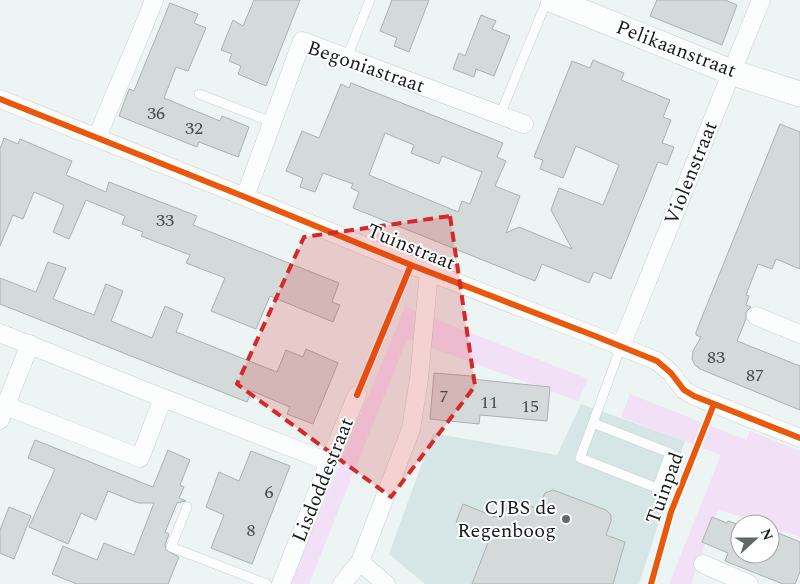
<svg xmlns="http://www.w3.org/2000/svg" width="800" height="584" viewBox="0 0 800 584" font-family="Spectral,serif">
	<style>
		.built { fill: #d6e5e5 }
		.green { fill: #f2e0f7 }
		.building { fill: #d4dada; stroke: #abb1b0; fill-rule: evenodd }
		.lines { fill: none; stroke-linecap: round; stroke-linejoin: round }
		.lane-casing { stroke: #cad0d0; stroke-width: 10 }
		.street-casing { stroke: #cad0d0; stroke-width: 19 }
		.secondary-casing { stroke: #cad0d0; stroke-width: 26 }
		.lane { stroke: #fcfdfd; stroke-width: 9 }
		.street { stroke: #fcfdfd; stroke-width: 18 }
		.secondary { stroke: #fcfdfd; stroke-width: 25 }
		.cycleway-casing { stroke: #fff; stroke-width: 9 }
		.cycleway { stroke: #e8590c; stroke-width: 6 }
		.marked { fill: #d62828; fill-opacity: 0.2; stroke: #d62828; stroke-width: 4; stroke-dasharray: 10 6; stroke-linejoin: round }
		.poi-dot { fill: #616767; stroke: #fff; stroke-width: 2 }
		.labels { text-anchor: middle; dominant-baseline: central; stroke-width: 4; stroke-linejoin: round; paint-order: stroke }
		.number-label { font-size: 18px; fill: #464b4b }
		.street-label { font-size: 20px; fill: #161b1b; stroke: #fff }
		.poi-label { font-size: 20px; fill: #161b1b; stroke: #fff; text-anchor: end }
	</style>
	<rect width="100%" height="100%" fill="#ecf4f4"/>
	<path class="built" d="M581 404 685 441 639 584H425L389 554 433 433 557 455Z"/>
	<path class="green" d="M405 307 588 379 578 401 407 339 309 584H290Z
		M630 394 746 440 750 431 800 451V537L770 527V524H762L718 509 691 584H669L721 455 621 417Z"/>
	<path class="building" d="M254 0H300L266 86 238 74 241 66 229 61 232 54 221 50 233 20 243 26Z
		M392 0H429L409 52 394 46 397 38 380 31Z
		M657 0H725L737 5 722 45 650 16Z
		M170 3 198 14 194 23 206 28 188 71 176 67 164 98 220 121 222 116 249 127 238 157 199 142 197 147 119 116 129 89 134 91Z
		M481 15 496 21 492 29 510 36 494 76 476 69 474 77 453 69 459 53 465 56Z
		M593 60 624 73 621 80 670 100 663 117 671 120 662 143 674 147 667 165 658 162 611 279 594 272 589 283 542 264 535 281 353 208 359 192 351 188 353 184 323 173 315 192 300 187 303 178 286 171 302 131 319 138 341 84 349 88 351 83 503 143 497 157 506 161 495 186 520 196 506 233 519 227 572 249 551 210 559 188 603 205 619 165 576 146 563 178 540 169 543 160 534 157 572 61 590 68ZM385 133 414 145 411 153 439 164 442 156 482 172 470 204 462 201 458 212 369 175Z
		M780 124 800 132V269L776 259 772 269 758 264 746 295 749 296 746 305 751 307 746 312V319L737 341 800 366V410L700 369 695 365 692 359 693 351 701 337 696 335V332Z
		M4 138 18 144 20 139 72 161 66 175 106 192 109 182 197 216 193 225 339 283 332 302 340 305 333 322 270 296 256 329 211 311 225 278 186 263 190 255 141 236 143 232 122 224 125 216 86 200 69 239 53 232 64 205 34 192 23 219 13 215 0 246V149Z
		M48 262 66 268 53 299 94 315 106 284 123 291 111 321 152 338 165 306 183 314 176 332 277 372 286 350 303 357 306 349 338 363 313 424 287 414 290 407 252 391 247 402 0 304V278L36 292Z
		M434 373 471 376V379L550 387 547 421 480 415 479 424 430 419Z
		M35 440 153 487 168 450 190 460 180 485 184 487 179 498 186 501 177 503 165 532 169 534 165 545 166 550 179 557 168 584H77L52 574 63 546 97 560 104 543 134 555 154 503H138L108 491 96 520 81 513 68 544 29 527 55 469 28 458Z
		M251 451 290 466 252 564 211 548 224 515 206 507 219 472 239 481Z
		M553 490 606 510 611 515V521L606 535 625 542 613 584H472L491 535 456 522 463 504 498 518 503 505 507 501 515 500 538 509 545 493Z
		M9 507 31 516 14 559 0 553V530Z
		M712 517 727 523 728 521 740 525V554H770V532L771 530 800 542V572L795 584H783L725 561 728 553 702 542Z"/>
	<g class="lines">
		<g class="lane-casing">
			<path id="lane" d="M347 57 370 0
				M199 94 272 122
				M500 115 547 0
				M593 423 580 458 657 488 670 453 593 423 621 346
				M187 507 171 547 267 584"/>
		</g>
		<g class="street-casing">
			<path id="street" d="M0 99 245 197 411 265 595 336 657 361 671 373 684 390 694 396 800 438
				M97 138C115 92 136 47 154 0
				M245 197 302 41 524 124
				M756 316 800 334
				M0 333 163 398 329 462
				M621 346 761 0
				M6 406 140 458 163 398
				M0 420 30 344
				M360 562 386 584
				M703 564 749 584
				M281 584 329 462 357 395
				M342 584 360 562 411 429 419 379 428 282 432 273"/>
		</g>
		<g class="secondary-casing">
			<path id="secondary" d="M553 0 731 72 800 94"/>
		</g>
		<use href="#lane" class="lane"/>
		<use href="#street" class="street"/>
		<use href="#secondary" class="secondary"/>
		<g class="cycleway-casing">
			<path id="cycleway" d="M0 99 245 197 411 265 595 336 657 361 671 373 684 390 694 396 800 438
				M357 395 411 265
				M651 584 671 512 714 404"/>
		</g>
		<use href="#cycleway" class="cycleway"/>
	</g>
	<path class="marked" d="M450 216 475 386 391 497 237 384 304 237Z"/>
	<circle class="poi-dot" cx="566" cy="519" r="5"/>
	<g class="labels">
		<g class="number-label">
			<text x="156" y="113">36</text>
			<text x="194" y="128">32</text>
			<text x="165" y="220">33</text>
			<text x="716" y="357">83</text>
			<text x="755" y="375">87</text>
			<text x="444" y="396">7</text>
			<text x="489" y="402">11</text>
			<text x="530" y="406">15</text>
			<text x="269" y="492">6</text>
			<text x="251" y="530">8</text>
		</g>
		<g class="street-label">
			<text transform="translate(676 49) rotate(21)">Pelikaanstraat</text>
			<text transform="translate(366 67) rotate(19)">Begoniastraat</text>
			<text transform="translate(691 173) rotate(-68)">Violenstraat</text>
			<text transform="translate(411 247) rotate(22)">Tuinstraat</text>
			<text transform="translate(323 480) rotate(-68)">Lisdoddestraat</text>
			<text transform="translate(665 488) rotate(-70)">Tuinpad</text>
		</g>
		<g class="poi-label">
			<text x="556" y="508">CJBS de<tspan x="556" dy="23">Regenboog</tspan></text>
		</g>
	</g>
	<g transform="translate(755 539) rotate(69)"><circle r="24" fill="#ffffff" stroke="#a2a4a4"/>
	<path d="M0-4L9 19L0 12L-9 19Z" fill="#616767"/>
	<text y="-8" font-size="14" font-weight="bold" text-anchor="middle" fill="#161b1b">N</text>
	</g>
</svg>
